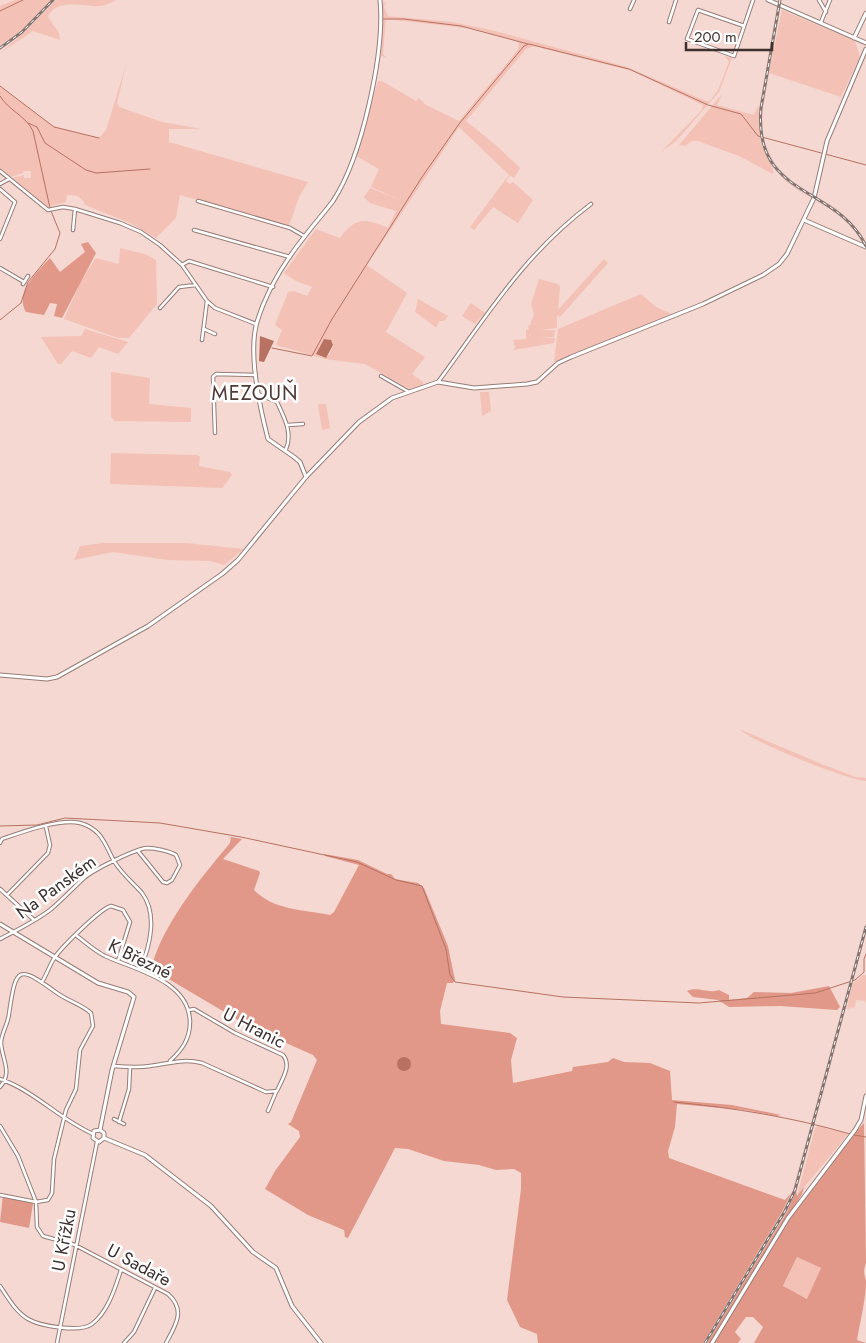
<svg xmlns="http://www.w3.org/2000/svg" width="866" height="1343" viewBox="0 0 866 1343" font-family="Jost,sans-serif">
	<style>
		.built { fill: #efcbc3 }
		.green { fill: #f3c1b6; fill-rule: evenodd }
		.forest { fill: #e19888; fill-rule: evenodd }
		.water { fill: #b77262 }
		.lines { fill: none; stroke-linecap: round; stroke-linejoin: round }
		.stream { stroke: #b77262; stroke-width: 1 }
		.minor-casing { stroke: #967d77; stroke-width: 4.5 }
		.tertiary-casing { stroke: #967d77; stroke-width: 5 }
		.minor { stroke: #fff; stroke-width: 2.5 }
		.tertiary { stroke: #fff; stroke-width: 3 }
		.rail-casing { stroke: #84736f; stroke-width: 3 }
		.rail { stroke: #fff; stroke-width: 1; stroke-dasharray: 4; stroke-linecap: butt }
		.labels { text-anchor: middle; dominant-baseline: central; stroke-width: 5; stroke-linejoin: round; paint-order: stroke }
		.street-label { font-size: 18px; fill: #3c312f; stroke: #fff }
		.quarter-label { font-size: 20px; letter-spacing: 1px; fill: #503a35; stroke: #fff }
	</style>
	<rect width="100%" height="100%" fill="#f4d8d1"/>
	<path class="built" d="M50 0H56L23 34 0 50V45L21 31Z
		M778 0H782L763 109 762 126 766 146 776 166 792 183 835 207 852 222 866 241V251L855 230 839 214 797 190 784 180 769 162 763 147 759 126V108Z
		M866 921V934L796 1191 787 1212 707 1343H703L783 1210 793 1189Z"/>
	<path class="green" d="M15 0H50L21 31 0 45V6Z
		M56 0H116C109 4 101 7 93 6 77 5 55 0 48 17L59 33 60 40 33 31 0 53 23 34Z
		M386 2 384 7 388 16 452 22 495 31 627 67 706 101H710L718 90 729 62 725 56 732 58 719 92 677 140 660 153 702 110 703 105 632 71 534 46 526 49 466 121 498 147 520 168 514 178 510 175 506 181 510 184 513 182 533 200 518 223 493 207 474 230 470 227 509 175 459 127 367 265 407 293 386 332 425 357 412 374 423 382V385L410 389 365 364 325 359 276 345 282 330 275 325 288 292 294 291 307 296 312 287 296 281 284 273 316 229 340 238C355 217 365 218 388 228L396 211 370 203 364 197 370 188 400 200 371 187 379 169 356 156 378 81H382L416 101 419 98 426 105 459 121 518 50 519 43 516 41 475 29 386 19 383 54 387 58 381 56 382 3ZM324 339 330 340 333 345 330 354 324 358 316 354Z
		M782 10 855 41 860 57 841 97 769 73Z
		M126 65 117 103 119 107 162 122 201 129H169V142L308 182 299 197 289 226 180 195 176 218 156 238 130 223 85 205C82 196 76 195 67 195L66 202 47 207 12 178 24 175V178H31V171H24L23 173 10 177 0 168V86L53 126 99 138 106 130Z
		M722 94 717 105 754 115 758 106C762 118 758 132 762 145 765 155 774 164 773 174L739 156 698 141H692L685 146 679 145Z
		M120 248 145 254 156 260 157 304 129 338H118L64 319 81 281 96 258 119 264Z
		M604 259 608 263 560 317 557 315V328L540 330H555L554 337 539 338H555L554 343 513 350 515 348 513 340 526 339V330H529L528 326 530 325 534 314 531 304 539 279 558 284 560 287 558 310Z
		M641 294 656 307 672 314 554 362 558 329Z
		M418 299 448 316 444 321H439L437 327 434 326 415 312Z
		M471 303 485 313 475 324 462 316Z
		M85 329 128 342 118 354 99 347 91 358 72 351 61 364H58L41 337 81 336Z
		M111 372 150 378 149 404 191 408V422L115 421 111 417Z
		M480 392H489L491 411 482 416Z
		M318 404H326L330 428 322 430Z
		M111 453 197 455 200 457 199 466 230 472 232 475 222 488 110 484Z
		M103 543H186L244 549 224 565 210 561 168 560 113 552 74 560 80 546Z
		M739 729 824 765 856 777 866 778V781C847 780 753 742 739 729Z
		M863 975H866V1004L865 1001 856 1000 855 1007 847 1009 852 984Z
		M818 1126 848 1134 797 1196 815 1128Z
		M797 1257 821 1268 808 1299 783 1287Z"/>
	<path class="forest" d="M88 242 96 253 62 318 54 316 57 304 50 303 44 315 26 312C14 293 38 271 50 258L60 272 85 252 81 244Z
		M231 837 242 839 223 859 259 871 260 873 254 890C273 910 305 910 330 915L334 912 359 865 325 856 324 854 358 860 387 874H391L395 879 418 883 424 888 448 946 455 980 453 983H447L440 1011 441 1024 510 1033 517 1038 511 1060 513 1083 572 1071 573 1067 608 1062 613 1058 624 1062 650 1063 670 1071 672 1100 732 1105 781 1115 776 1116 745 1110 677 1104 675 1127 668 1151 669 1158 785 1200 791 1193 783 1210 703 1343H538L537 1334 520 1327 507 1300 521 1189V1173L514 1169 496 1170 479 1165 444 1161 408 1149 395 1148 348 1238 345 1237 344 1230 308 1215 265 1189 275 1171 300 1137 299 1131 288 1124 291 1122 317 1060 313 1055 248 1026 167 978 150 973C160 927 200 879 230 843Z
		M829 986 840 1007 837 1010 780 1006 729 1007 718 1000 693 997 687 991C697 986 708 994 719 990L729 995V1000L747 998 754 992 791 993Z
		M864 1123 866 1263C863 1271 864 1274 866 1281 866 1299 860 1322 857 1340L866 1343H754L763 1327 753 1317H746L735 1332 741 1339 738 1343H714C760 1267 803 1188 864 1123ZM797 1257 821 1268 807 1299 783 1286Z
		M804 1187 802 1194 710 1343H707L787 1212 796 1191 797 1196Z
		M3 1195 31 1201 33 1204 29 1228 0 1222Z"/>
	<path class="water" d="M260 336 274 341 264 362 259 361Z
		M324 339 331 340 333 345 326 358 316 354Z
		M397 1064a7 7 0 1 1 14 0a7 7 0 1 1-14 0Z"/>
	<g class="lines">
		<path class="stream" d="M0 11 23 0
			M382 19H404L461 26 528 44
			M0 86 54 127 99 138
			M0 96C8 110 26 116 33 131L50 208
			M28 123 37 127 45 143 86 170 96 173 150 169
			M0 320 21 303 28 282 55 249 60 233 51 211
			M272 348 312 356 332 319 422 177 459 124 524 46 529 44 629 69 708 105 741 114 758 136 866 165
			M0 826 37 825 65 818 160 823 241 837 357 862 396 880 422 886 446 949 450 975 455 982 563 997 699 1003 815 993 855 980 864 972V959L866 954
			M674 1102C734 1108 792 1117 850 1134
			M854 1135 866 1137"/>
		<g class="minor-casing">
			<path id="minor" d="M819 0 826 12
				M630 9 634 0
				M669 22 676 0
				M821 22 830 0
				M744 26 698 10 687 39 734 56 753 0
				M0 171 48 210 63 207 75 209 120 223 141 232 160 245 182 265 207 301 215 308 256 324
				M0 184 9 179
				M0 189 15 202 0 239
				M198 201 290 228 304 236
				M73 230 75 209
				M194 230 290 257
				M182 265 189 261 273 287
				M0 268 24 282
				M23 284 28 276
				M160 308 179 287 196 285
				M204 329 215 334
				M202 340 207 301
				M381 376 409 392
				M438 382C487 316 523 255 591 204
				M258 394 277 402C284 417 293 433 286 449
				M288 425 303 424
				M215 433 213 377 216 374 256 375
				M0 843 2 839C22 832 61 818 80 823 102 829 105 845 114 861 121 873 133 883 142 893 158 914 150 947 140 969
				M0 889 34 920
				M7 895 48 853 50 845 46 827
				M77 936C86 943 95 951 105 956 135 970 189 980 190 1022 190 1039 182 1050 170 1061
				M0 939C17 930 34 922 50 910 62 900 72 889 84 878 93 870 135 849 147 848 155 848 169 851 176 855L180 865 172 880 167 883 163 882 138 851
				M42 982C47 974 50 964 55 957 62 947 101 908 111 906L123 910 130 922 118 961
				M114 1066C126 1067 138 1068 150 1066 169 1064 182 1058 202 1063L266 1092 277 1091C282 1079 292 1066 283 1055L235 1033 194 1009 189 1010
				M0 1079C35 1091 59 1119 93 1134
				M0 1087C13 1072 2 1060 1 1043 1 1034 8 1024 9 1014 16 965 18 965 57 993 68 1001 81 1004 91 1013L93 1026 80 1050 76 1089 66 1110 54 1159 52 1193 48 1200 36 1202 18 1156 0 1126
				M268 1111 276 1092
				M114 1119 124 1124
				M119 1122 129 1089 130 1067
				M0 1195 36 1202 37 1227 43 1236 75 1245 168 1294C186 1310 176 1325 166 1343
				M0 1286C8 1298 16 1312 28 1319 40 1326 80 1333 92 1324 108 1312 115 1288 121 1270
				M57 1343 97 1142
				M124 1343 134 1332 155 1288"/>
		</g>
		<g class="tertiary-casing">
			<path id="tertiary" d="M768 0 866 43
				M854 38 866 13
				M804 220 866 247
				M306 477 300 462 294 457 268 439C260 408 248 353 257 322 266 292 285 261 305 236 314 224 324 213 333 201 362 157 385 52 380 0
				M0 675 47 679 57 677 148 626 222 574 238 560 306 477 359 422 392 398 438 382 474 388 527 384 537 382 558 363 571 357 703 304 763 275 779 264 787 254 814 198 827 141 866 49
				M0 924 98 983 128 992 134 997 112 1070 100 1130
				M100 1130 94 1131 93 1138 99 1142 104 1138
				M100 1130 104 1133V1138
				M104 1138 145 1155 211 1206 253 1252 276 1268 292 1306 321 1343
				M712 1343 788 1218 855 1130 861 1120 866 1096"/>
		</g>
		<use href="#minor" class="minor"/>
		<use href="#tertiary" class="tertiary"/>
		<g class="rail-casing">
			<path id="rail" d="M780 0 761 108C753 199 836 184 866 246
				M0 48 22 32 53 0
				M705 1343 785 1211 795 1190 866 927"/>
		</g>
		<use href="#rail" class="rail"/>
	</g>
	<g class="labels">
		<g class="street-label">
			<text transform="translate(56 887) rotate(-36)">Na Panském</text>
			<text transform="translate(140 959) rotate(26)">K Březné</text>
			<text transform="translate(254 1028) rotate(27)">U Hranic</text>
			<text transform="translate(64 1240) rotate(-79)">U Křížku</text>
			<text transform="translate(139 1265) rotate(28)">U Sadaře</text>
		</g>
		<g class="quarter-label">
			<text x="255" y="393">MEZOUŇ</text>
		</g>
	</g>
	<path d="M686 42v8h86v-8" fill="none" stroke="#3c312f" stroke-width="2.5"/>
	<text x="694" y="42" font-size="15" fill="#3c312f" stroke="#ffffff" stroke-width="4" paint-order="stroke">200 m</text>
</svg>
